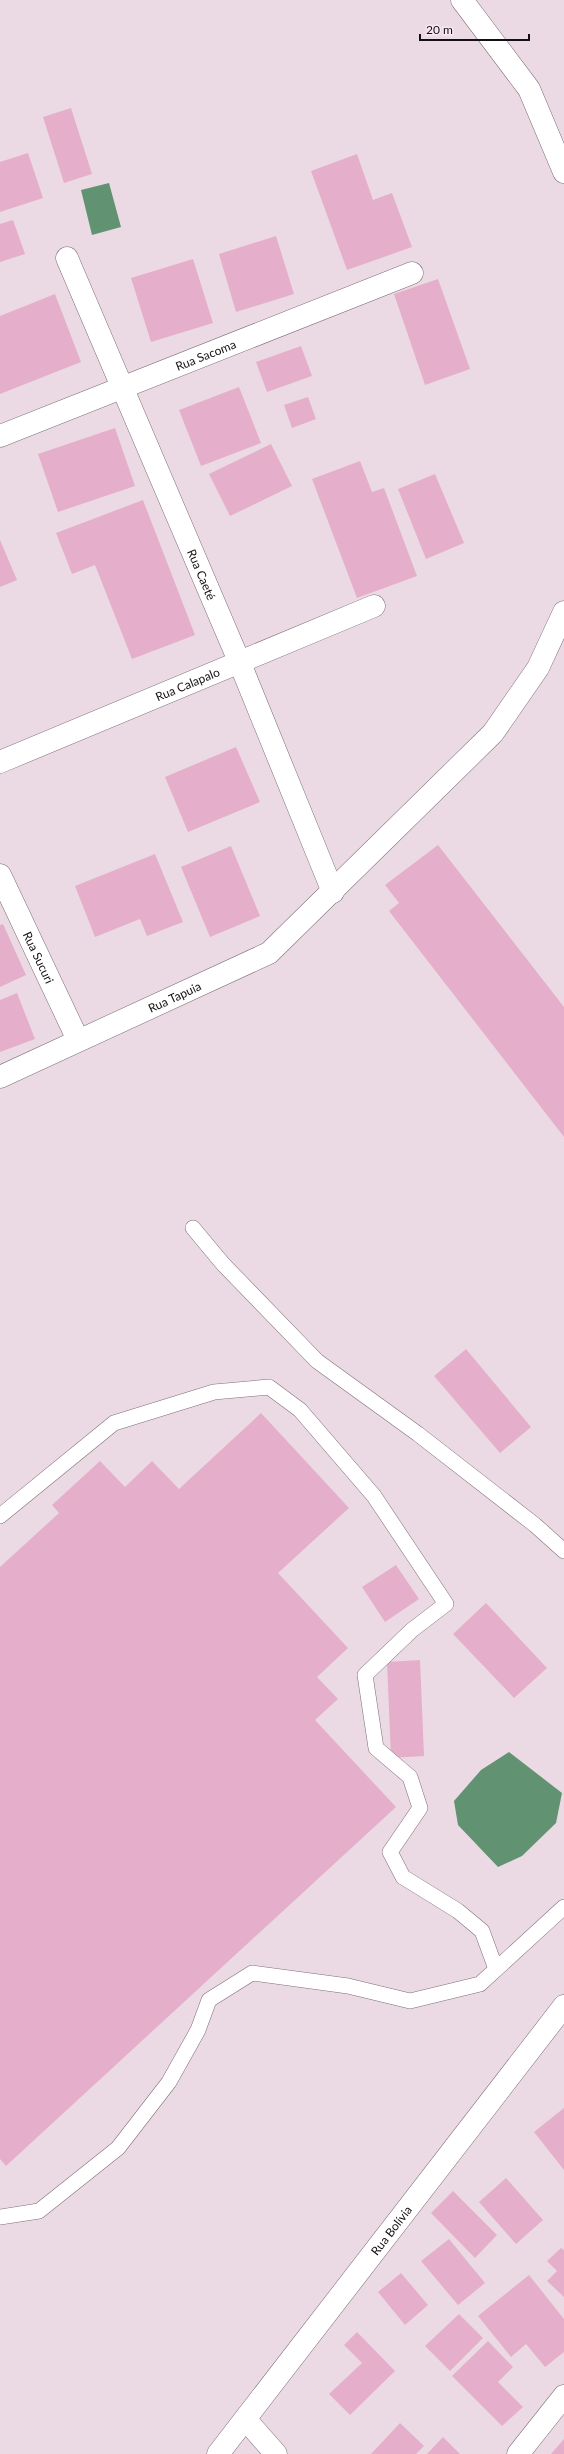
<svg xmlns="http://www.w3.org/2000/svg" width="564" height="2454" viewBox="0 0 564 2454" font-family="Lato,sans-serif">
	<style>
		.water { fill: #619372 }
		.building { fill: #e5afcb }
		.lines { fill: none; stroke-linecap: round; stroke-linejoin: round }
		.lane-casing { stroke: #7e6f77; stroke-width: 16 }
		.street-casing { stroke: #7e6f77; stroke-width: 23 }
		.lane { stroke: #fff; stroke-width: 15 }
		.street { stroke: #fff; stroke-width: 22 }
		.labels { text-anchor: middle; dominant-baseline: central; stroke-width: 4; stroke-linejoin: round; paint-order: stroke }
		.street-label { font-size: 12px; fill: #140f12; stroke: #f8e8f0 }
	</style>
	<rect width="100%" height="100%" fill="#ebdae3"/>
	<path class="water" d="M109 183 121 227 92 235 81 190Z
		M509 1752 562 1793 556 1823 522 1856 498 1867 458 1825 454 1801 481 1770Z"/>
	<path class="building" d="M71 108 92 174 64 183 43 117Z
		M28 153 43 198 0 212V162Z
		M357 154 373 200 392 193 412 247 347 270 311 171Z
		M13 220 25 254 0 262V224Z
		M276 236 294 294 236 312 219 254Z
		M193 259 213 323 151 342 131 278Z
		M438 279 470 369 425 385 394 294Z
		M55 294 81 362 0 394V316Z
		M301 346 312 376 267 392 256 362Z
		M239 387 261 443 201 466 179 410Z
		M308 397 316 419 292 428 284 405Z
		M115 428 135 486 58 512 38 454Z
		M271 444 292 486 230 516 209 474Z
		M360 461 372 492 384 488 417 576 357 598 312 479Z
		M435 474 464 543 426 559 398 489Z
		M143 500 195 635 132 659 95 565 72 574 56 533Z
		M0 540 17 580 0 587Z
		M236 747 260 802 188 832 165 777Z
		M438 845 564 1007V1137L389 911 399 903 385 885Z
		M231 846 260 916 210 937 181 867Z
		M155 854 183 922 147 936 140 919 95 937 75 886Z
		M3 924 26 975 0 987V925Z
		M17 993 35 1039 0 1052V1000Z
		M466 1349 531 1427 500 1453 434 1376Z
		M261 1413 349 1508 278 1573 348 1648 317 1677 338 1699 315 1720 396 1807 6 2166 0 2159V1567L59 1513 52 1505 100 1461 125 1487 152 1461 179 1489Z
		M396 1565 419 1599 385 1622 362 1587Z
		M486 1603 547 1668 514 1698 453 1634Z
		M420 1660 424 1756 391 1758 387 1662Z
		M564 2108V2170L534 2132Z
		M506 2178 543 2220 516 2244 479 2202Z
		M453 2191 497 2235 475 2258 431 2213Z
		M449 2239 485 2283 458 2305 421 2261Z
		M561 2248 564 2250V2297L547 2281 557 2271 547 2261Z
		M401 2273 428 2305 405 2325 378 2292Z
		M529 2275 564 2319V2352L545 2367 526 2344 511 2357 478 2316Z
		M459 2314 483 2338 450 2371 425 2346Z
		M357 2332 395 2371 350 2415 329 2394 362 2363 344 2345Z
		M488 2341 513 2367 498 2382 523 2407 502 2426 452 2376Z
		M400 2423 424 2446 416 2454H371Z
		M443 2437 460 2454H427Z
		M564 2439V2454H551Z"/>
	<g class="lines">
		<g class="lane-casing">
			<path id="lane" d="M193 1228 223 1264 317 1361 418 1434 535 1525 564 1551
				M0 1516 114 1423 214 1392 269 1387 300 1410 374 1496 446 1604 412 1630 365 1675 376 1748 410 1777 420 1808 390 1852 403 1877 458 1911 482 1931 496 1969
				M0 2217 39 2211 118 2148 169 2082 198 2030 209 2000 252 1973 348 1986 410 2001 480 1984 564 1907"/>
		</g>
		<g class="street-casing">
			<g id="street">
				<path d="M462 0 529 89 564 172"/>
				<path id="s1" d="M67 258 239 661 333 892"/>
				<path id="s2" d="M0 436 412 273"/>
				<path id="s3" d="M0 762 374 606"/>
				<path id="s4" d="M0 875 78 1040"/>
				<path id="s5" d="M0 1077 269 953 493 733 538 668 564 612"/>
				<path d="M246 2420 276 2454"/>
				<path id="s6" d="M218 2454 564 2006"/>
				<path d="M518 2454 564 2396"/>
			</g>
		</g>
		<use href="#lane" class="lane"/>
		<use href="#street" class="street"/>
	</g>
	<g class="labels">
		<g class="street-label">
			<text stroke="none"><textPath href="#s2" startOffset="221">Rua Sacoma</textPath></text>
			<text stroke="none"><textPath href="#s1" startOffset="344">Rua Caeté</textPath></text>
			<text stroke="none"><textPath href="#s3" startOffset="203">Rua Calapalo</textPath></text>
			<text stroke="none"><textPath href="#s4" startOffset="91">Rua Sucuri</textPath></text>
			<text stroke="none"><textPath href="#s5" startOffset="192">Rua Tapuia</textPath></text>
			<text stroke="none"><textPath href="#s6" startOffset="283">Rua Bolívia</textPath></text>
		</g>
	</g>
	<path d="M420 34v6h109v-6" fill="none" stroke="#140f12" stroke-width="2"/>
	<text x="426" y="34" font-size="12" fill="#140f12" stroke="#f8e8f0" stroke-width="3" paint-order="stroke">20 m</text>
</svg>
